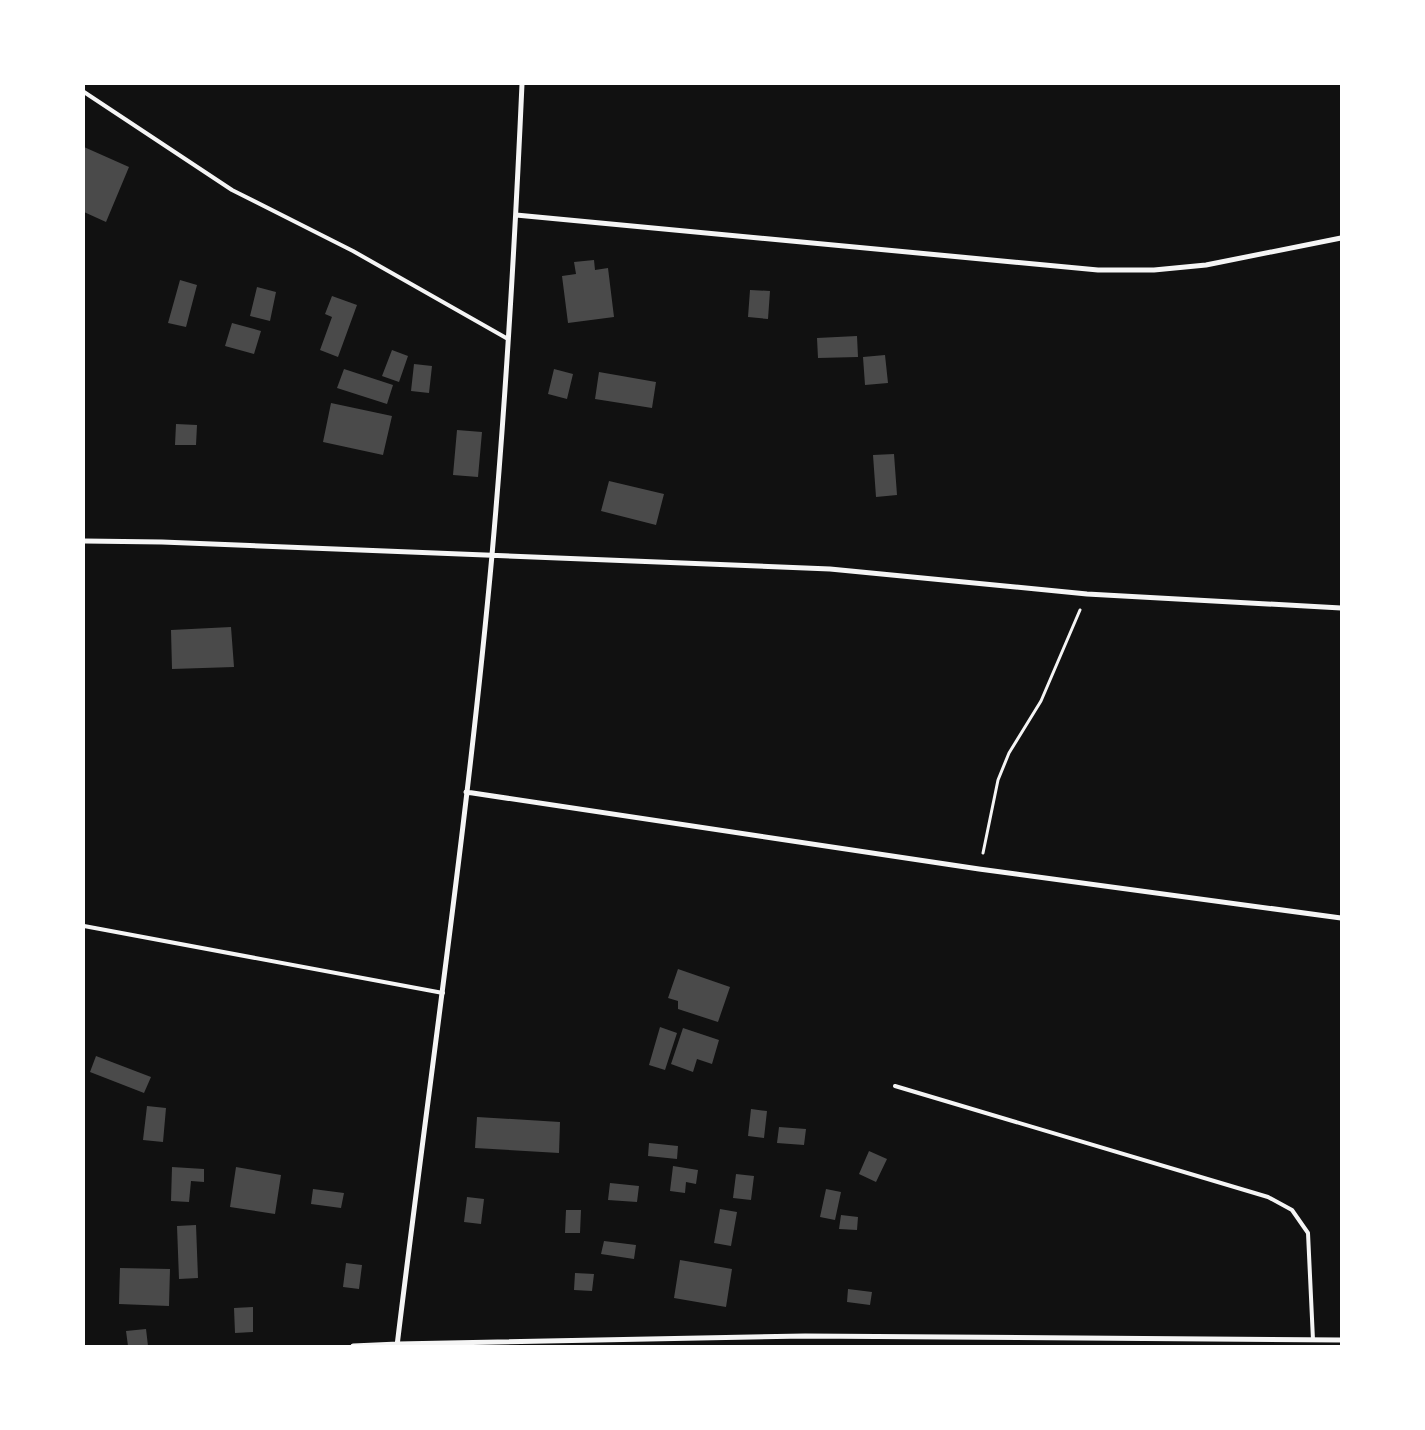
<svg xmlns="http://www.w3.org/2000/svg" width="1425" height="1430" viewBox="0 0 1425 1430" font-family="Commissioner,sans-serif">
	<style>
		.building { fill: #4a4a4a }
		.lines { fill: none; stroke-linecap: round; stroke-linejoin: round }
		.path { stroke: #f5f5f5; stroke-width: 3 }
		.service { stroke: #f5f5f5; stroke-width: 4 }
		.minor { stroke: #f5f5f5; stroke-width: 5 }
	</style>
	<rect width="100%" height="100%" fill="#111"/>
	<path class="building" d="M84 147 129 167 106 222 84 212Z
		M594 260 595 270 608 268 614 317 568 323 562 276 576 274 574 262Z
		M180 280 197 285 186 327 168 323Z
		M257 287 276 292 270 321 250 316Z
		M750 290 770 291 768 319 748 317Z
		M332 296 357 305 338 357 320 350 332 317 325 314Z
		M232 323 261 331 254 354 225 346Z
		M857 336 858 357 818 358 817 338Z
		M392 350 408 356 399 382 382 376Z
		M885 355 888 383 865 385 863 357Z
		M414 364 432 366 429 393 411 391Z
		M344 369 393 385 387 404 337 388Z
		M554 369 573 374 567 399 548 394Z
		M599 372 656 382 652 408 595 399Z
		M331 403 392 416 383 455 323 442Z
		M176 424 197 425 196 445H175Z
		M457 430 482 432 478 477 453 475Z
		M894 454 897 495 876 497 873 455Z
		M609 481 664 494 656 525 601 511Z
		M231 627 234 667 172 669 171 630Z
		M678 969 730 987 718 1022 678 1009V1001L668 998Z
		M660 1027 677 1033 665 1070 649 1065Z
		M683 1028 719 1040 712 1064 697 1059 693 1072 671 1064Z
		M96 1056 151 1077 144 1093 90 1072Z
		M147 1106 166 1108 163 1142 143 1140Z
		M751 1109 767 1111 764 1138 748 1136Z
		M477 1117 560 1122 559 1153 475 1148Z
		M779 1127 806 1129 804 1145 777 1143Z
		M649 1143 678 1146 677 1159 648 1156Z
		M869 1151 887 1159 876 1182 859 1174Z
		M673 1166 698 1170 696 1184 686 1182 685 1193 670 1191Z
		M172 1167 204 1169V1182L191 1181 189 1202 171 1201Z
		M236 1167 281 1175 275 1214 230 1207Z
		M736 1174 754 1176 751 1200 733 1198Z
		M610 1183 639 1186 637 1202 608 1200Z
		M313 1189 344 1193 341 1208 311 1204Z
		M826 1189 841 1192 835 1220 820 1217Z
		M467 1197 484 1199 481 1224 464 1222Z
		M720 1209 737 1212 731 1246 714 1243Z
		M566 1210H581L580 1233H565Z
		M841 1215 858 1217 857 1230 839 1229Z
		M196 1225 198 1278 179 1279 177 1226Z
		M604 1241 636 1245 634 1259 601 1254Z
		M680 1260 732 1269 726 1307 674 1298Z
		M346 1263 362 1265 359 1289 343 1287Z
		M120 1268 170 1269 169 1306 119 1304Z
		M575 1273 594 1274 592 1291 574 1290Z
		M848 1289 872 1292 870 1305 847 1302Z
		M253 1307V1332L235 1333 234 1308Z
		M146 1329 148 1346H128L126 1331Z"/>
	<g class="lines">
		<path class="path" d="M983 853 998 780 1009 753 1041 701 1080 610"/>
		<path class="service" d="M84 92 232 190 353 251 508 339
			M84 926 443 993
			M895 1086 1268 1197 1292 1210 1308 1233 1313 1340"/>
		<path class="minor" d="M516 215 1098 270H1154L1206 265 1341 238
			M84 541 162 542 830 569 1087 594 1341 608
			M466 792 979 869 1341 918
			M353 1346 398 1344 805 1336 1341 1340
			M397 1346C429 1082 468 819 492 555 506 398 515 241 522 84"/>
	</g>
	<rect width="1425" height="1430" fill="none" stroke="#ffffff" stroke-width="170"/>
</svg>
